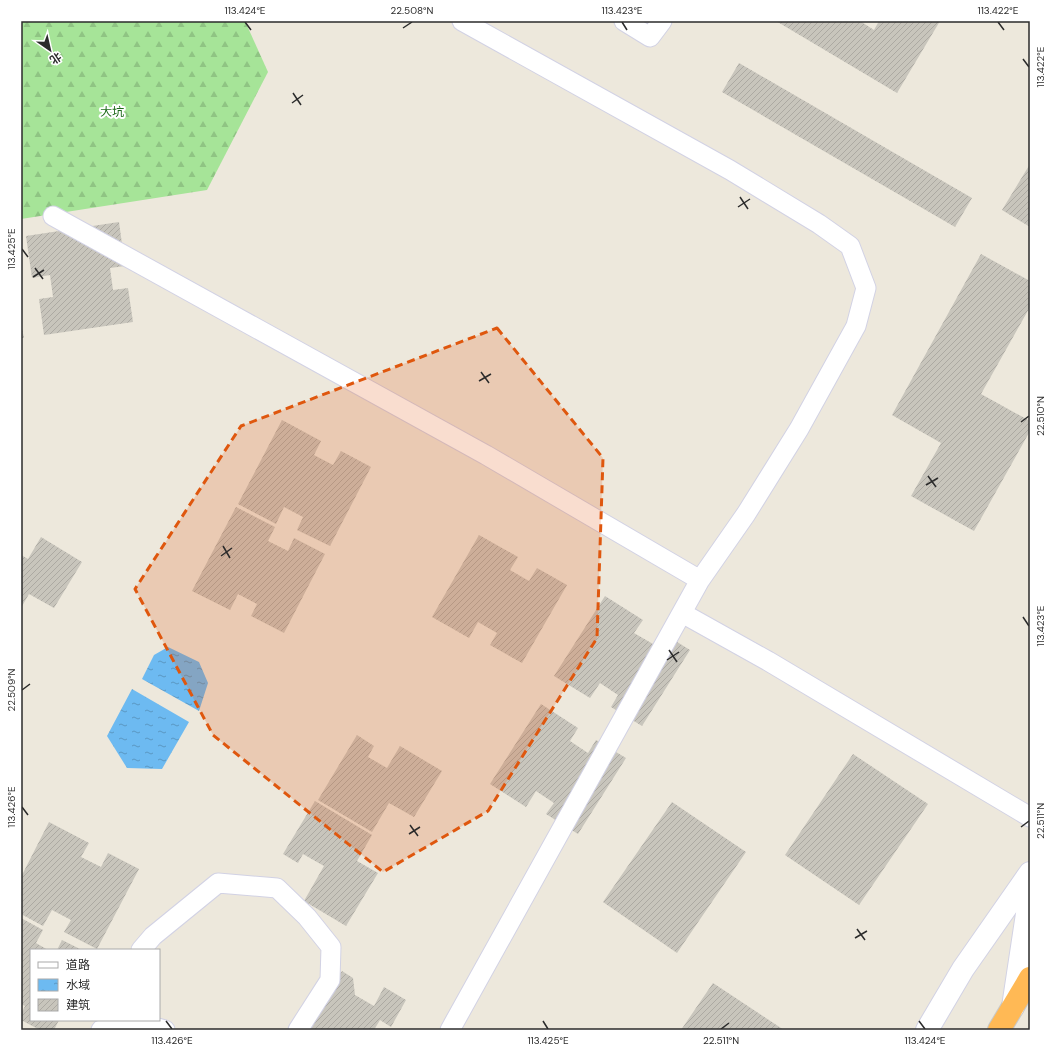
<svg xmlns="http://www.w3.org/2000/svg" width="1051" height="1051" viewBox="0 0 1051 1051" font-family="'DM Sans','Noto Sans SC',sans-serif">
	<style>
		.forest { fill: url(#forest-firs) }
		.water { fill: url(#water-ripples) }
		.building { fill: url(#building-hatch) }
		.lines { fill: none; stroke-linecap: round; stroke-linejoin: round }
		.street-casing { stroke: #d2d2e4; stroke-width: 21 }
		.secondary-casing { stroke: #d2d2e4; stroke-width: 24 }
		.highway-casing { stroke: #c8c8c8; stroke-width: 24 }
		.street { stroke: #fff; stroke-width: 19 }
		.secondary { stroke: #fff; stroke-width: 22 }
		.highway { stroke: #ffb955; stroke-width: 22 }
		.marked { fill: #df570e; fill-opacity: 0.2; stroke: #df570e; stroke-width: 3; stroke-dasharray: 8 5; stroke-linejoin: round }
		.ticks { fill: none; stroke: #2b2b2b; stroke-width: 1.5 }
		.labels { text-anchor: middle; dominant-baseline: central; stroke-width: 4; stroke-linejoin: round; paint-order: stroke }
		.park-label { font-size: 12px; fill: #1d6a19; stroke: #fff }
		.neatline { fill: none; stroke: #2b2b2b; stroke-width: 1.5 }
		.ticks-label { font-size: 10px; text-anchor: middle; fill: #2b2b2b }
	</style>
	<defs>
		<pattern id="forest-firs" width="22" height="20" patternUnits="userSpaceOnUse"><rect width="22" height="20" fill="#a6e498"/><path d="M5 1l3.5 6h-7zM16 11l3.5 6h-7z" fill="#8fc483"/></pattern>
		<pattern id="water-ripples" width="26" height="14" patternUnits="userSpaceOnUse"><rect width="26" height="14" fill="#6dbaf1"/><path d="M2 4q2-2 4 0t4 0M15 11q2-2 4 0t4 0" fill="none" stroke="#5a97c3"/></pattern>
		<pattern id="building-hatch" width="6" height="6" patternUnits="userSpaceOnUse"><rect width="6" height="6" fill="#c8c5bc"/><path d="M-1 1l2-2M0 6l6-6M5 7l2-2" fill="none" stroke="#aca9a2"/></pattern>
	</defs>
	<rect width="100%" height="100%" fill="#ede8dc"/>
	<path class="forest" d="M21 21H245L268 72 207 190 21 219Z"/>
	<path class="water" d="M168 647 199 662 208 683 199 711 142 679 154 655Z
		M132 689 189 722 162 769 127 768 107 736Z"/>
	<path class="building" d="M776 21H860L874 30 879 21H940L897 93Z
		M739 63 972 198 955 227 722 92Z
		M1030 164V227L1002 210Z
		M119 222 125 266 110 268 113 290 128 288 133 322 44 335 39 299 53 297 50 275 32 278 26 236Z
		M981 254 1030 281V307L981 394 1030 421V431L974 531 911 496 941 443 892 415Z
		M21 324 24 338H21Z
		M282 420 321 441 314 455 333 465 341 451 371 467 330 546 297 530 303 517 284 507 276 524 238 504Z
		M236 507 275 527 268 541 288 551 294 538 325 554 284 633 251 616 257 604 238 594 230 610 192 591Z
		M479 535 518 557 510 570 529 581 537 568 567 585 522 663 490 645 497 633 478 622 469 638 432 617Z
		M41 537 82 562 54 608 29 594 21 608V555L28 559Z
		M605 596 643 620 634 633 653 644 661 632 690 650 642 726 611 707 618 695 600 683 590 698 554 676Z
		M541 704 578 728 570 741 588 753 596 740 626 758 578 834 546 814 554 803 536 791 526 807 490 784Z
		M357 735 374 746 368 757 387 768 400 746 442 771 414 817 389 803 372 832 318 800Z
		M853 754 928 804 859 905 785 855Z
		M315 801 372 835 357 861 378 873 346 926 304 901 324 866 303 854 298 863 283 854Z
		M672 802 746 852 677 953 603 902Z
		M49 822 89 843 81 857 101 867 108 853 139 869 97 949 64 932 71 920 52 910 43 926 21 914V877Z
		M21 918 43 930 36 943 48 950H31V1020H59L54 1030H40L21 1020V1014L25 1006 21 1004Z
		M62 940 82 950H57Z
		M342 971 353 978 355 995 374 1006 384 987 406 1000 391 1027 380 1020 374 1030H314L305 1027Z
		M713 983 784 1030H681Z"/>
	<g class="lines">
		<g class="street-casing">
			<path id="street" d="M462 21 730 170 819 224 850 246 866 288 856 326 799 429 746 514 700 580
				M624 21 650 37 662 21
				M53 216 486 455 700 580 450 1030
				M682 613 768 661 1030 817
				M141 950 153 936 218 883 277 888 307 917 331 947 330 980 298 1030
				M101 1030C128 1023 139 1022 165 1030"/>
		</g>
		<g class="secondary-casing">
			<path id="secondary" d="M1013 1007 1030 894
				M927 1030 963 969 1030 873"/>
		</g>
		<g class="highway-casing">
			<path id="highway" d="M999 1030 1030 978"/>
		</g>
		<use href="#street" class="street"/>
		<use href="#secondary" class="secondary"/>
		<use href="#highway" class="highway"/>
	</g>
	<path class="marked" d="M497 328 603 458 597 638 488 811 383 872 213 735 135 589 241 426Z"/>
	<path class="ticks" d="M245 22 251 30M622 22 627 30M998 22 1004 30M403 28 412 22M1023 59 1029 67M293 93 301 105M292 103 303 95M740 197 748 209M738 207 750 199M22 249 28 257M35 268 43 279M33 277 44 270M481 372 489 383M479 381 491 374M1021 422 1029 416M928 476 936 487M926 485 938 478M223 546 230 558M221 556 232 548M1023 617 1029 626M669 650 677 662M667 660 679 652M22 690 30 684M22 807 28 815M410 825 418 836M1021 827 1029 821M409 834 420 827M857 929 865 940M855 938 867 931M166 1021 172 1029M543 1021 548 1029M919 1021 925 1029M721 1029 729 1023"/>
	<g class="labels">
		<g class="park-label">
			<text x="112" y="112">大坑</text>
		</g>
	</g>
	<rect width="1051" height="1051" fill="none" stroke="#ffffff" stroke-width="44"/>
	<rect x="30" y="949" width="130" height="72" fill="#ffffff" stroke="#aaaaaa"/>
	<rect x="38" y="962" width="20" height="6" fill="#ffffff" stroke="#aaaaaa"/>
	<text x="66" y="969" font-size="12" fill="#2b2b2b">道路</text>
	<rect x="38" y="979" width="20" height="12" fill="url(#water-ripples)" stroke="#aaaaaa"/>
	<text x="66" y="989" font-size="12" fill="#2b2b2b">水域</text>
	<rect x="38" y="999" width="20" height="12" fill="url(#building-hatch)" stroke="#aaaaaa"/>
	<text x="66" y="1009" font-size="12" fill="#2b2b2b">建筑</text>
	<g transform="translate(50 50) rotate(146)" stroke="#ffffff" stroke-width="3" paint-order="stroke">
	<path d="M0-3L7 15L0 10L-7 15Z" fill="#2b2b2b"/>
	<text y="-6" font-size="11" font-weight="bold" text-anchor="middle" fill="#2b2b2b">北</text>
	</g>
	<rect x="22" y="22" width="1007" height="1007" class="neatline"/>
	<g class="ticks-label">
		<text x="245" y="14">113.424°E</text>
		<text x="412" y="14">22.508°N</text>
		<text x="622" y="14">113.423°E</text>
		<text x="998" y="14">113.422°E</text>
		<text transform="translate(1040 67) rotate(-90)" y="4">113.422°E</text>
		<text transform="translate(11 249) rotate(-90)" y="4">113.425°E</text>
		<text transform="translate(1040 416) rotate(-90)" y="4">22.510°N</text>
		<text transform="translate(1040 626) rotate(-90)" y="4">113.423°E</text>
		<text transform="translate(11 690) rotate(-90)" y="4">22.509°N</text>
		<text transform="translate(11 807) rotate(-90)" y="4">113.426°E</text>
		<text transform="translate(1040 821) rotate(-90)" y="4">22.511°N</text>
		<text x="172" y="1044">113.426°E</text>
		<text x="548" y="1044">113.425°E</text>
		<text x="721" y="1044">22.511°N</text>
		<text x="925" y="1044">113.424°E</text>
	</g>
</svg>
